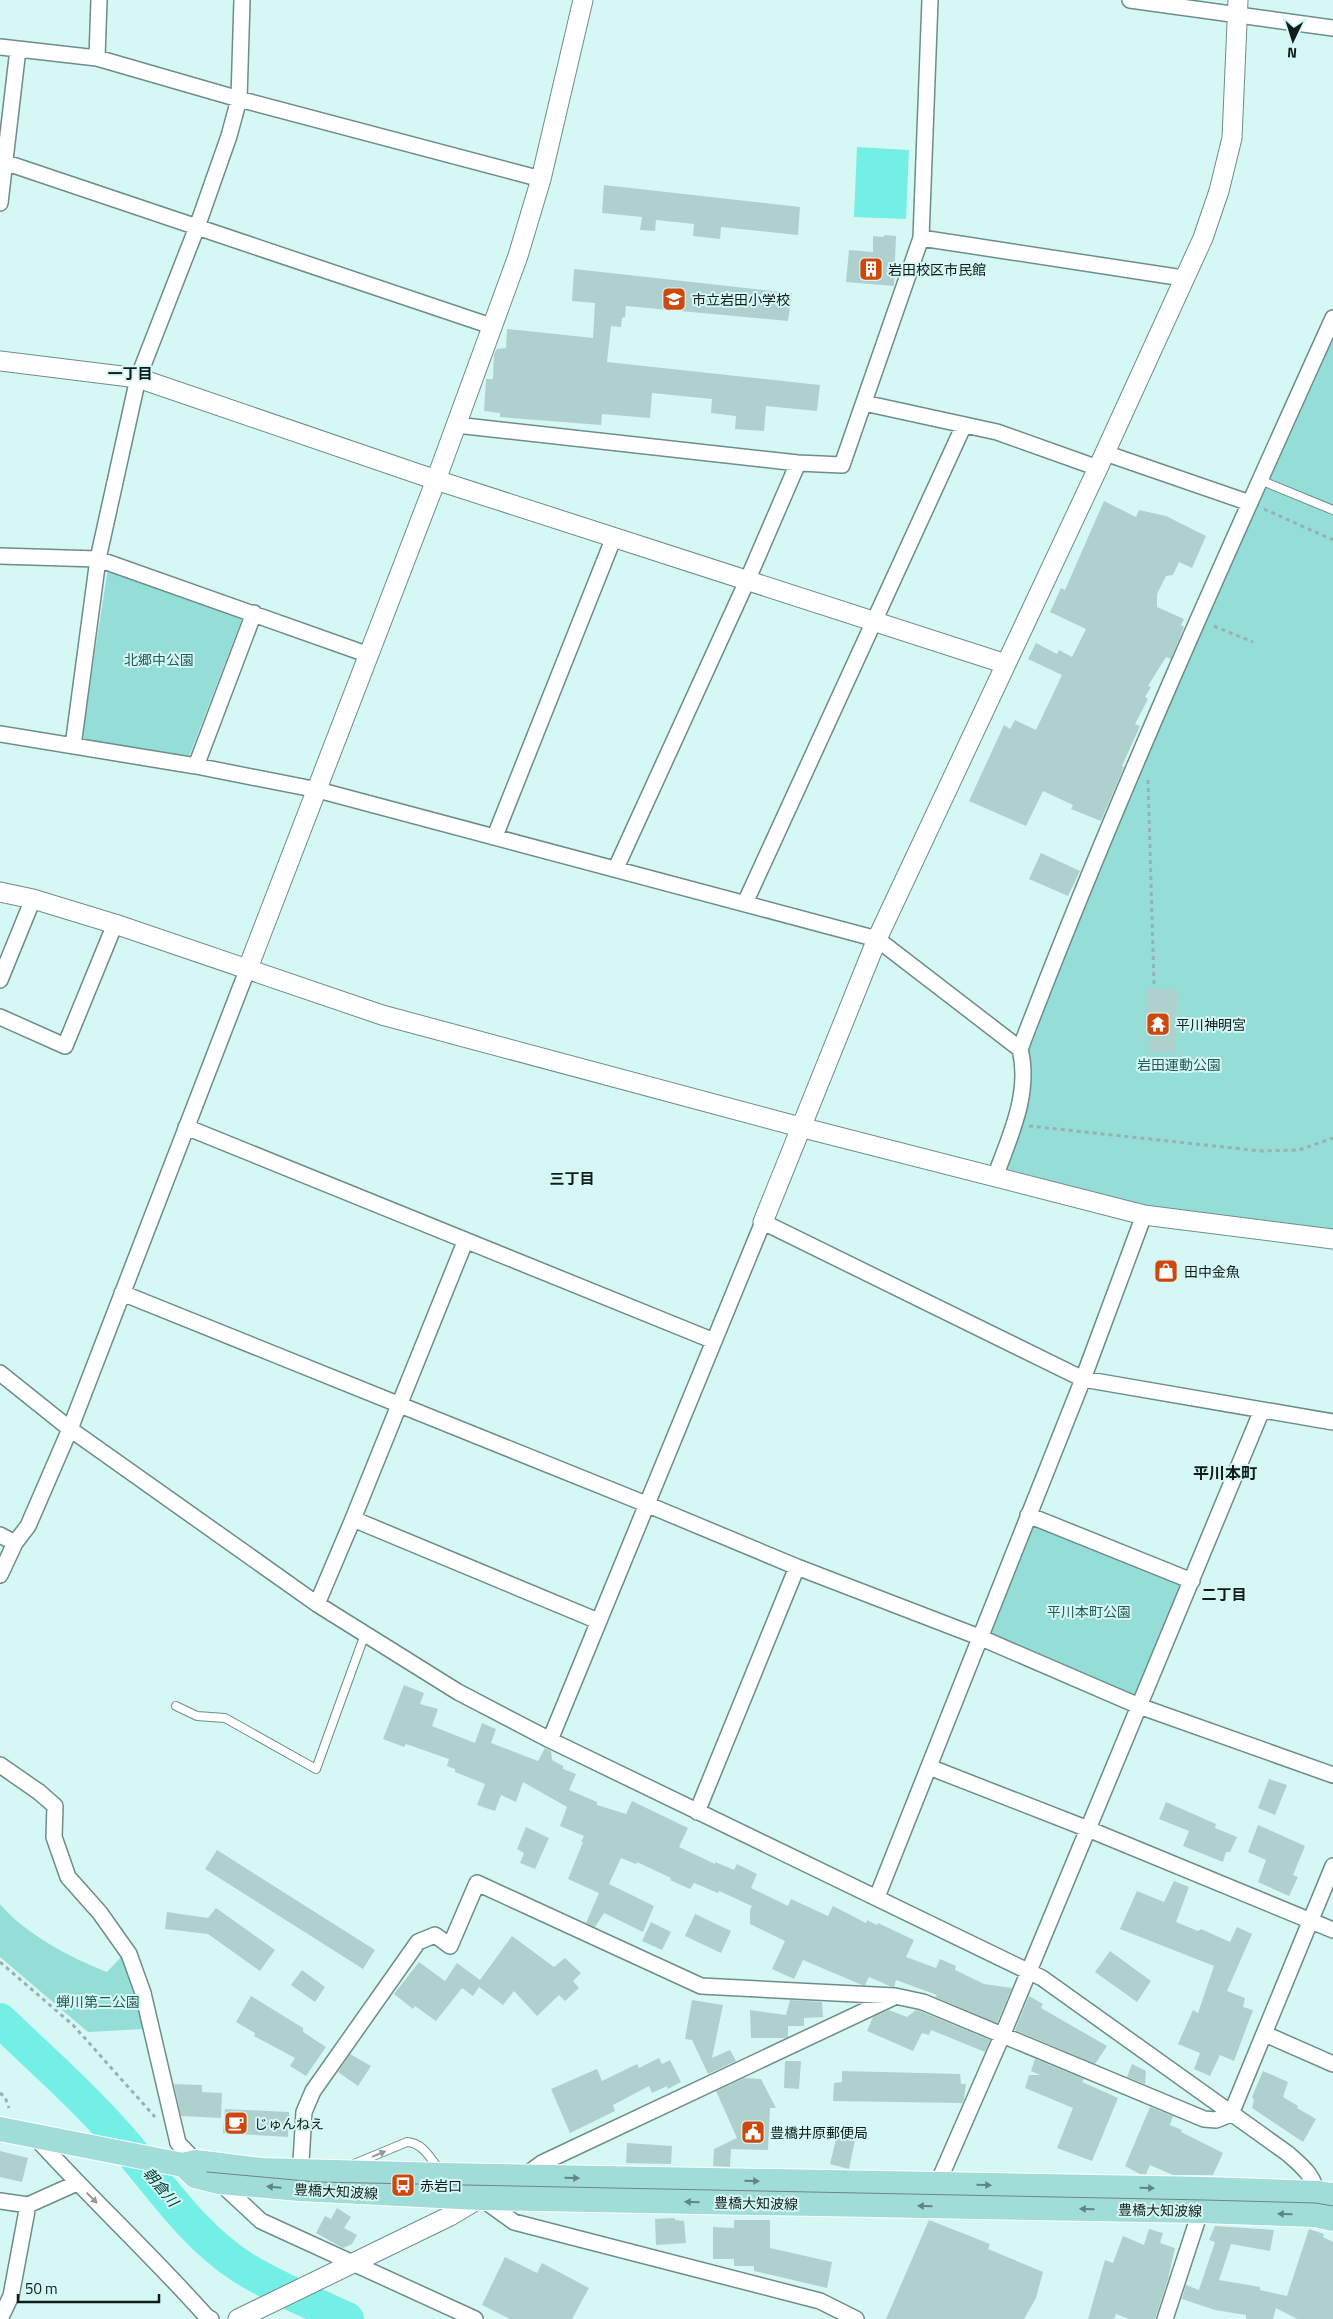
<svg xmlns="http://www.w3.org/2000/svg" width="1333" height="2319" viewBox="0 0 1333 2319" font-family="'Titillium Web','Noto Sans JP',sans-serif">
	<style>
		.green { fill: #95ded8 }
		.water { fill: #73efe6 }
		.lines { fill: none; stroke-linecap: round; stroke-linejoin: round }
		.river { stroke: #73efe6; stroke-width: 34 }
		.building { fill: #afd1ce }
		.service-casing { stroke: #6d8d8a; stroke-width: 10 }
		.minor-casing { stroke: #6d8d8a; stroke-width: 18 }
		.tertiary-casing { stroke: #6d8d8a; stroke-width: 21 }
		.primary-casing { stroke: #fff; stroke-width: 26 }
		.path { stroke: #96b2b0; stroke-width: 3; stroke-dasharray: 4 4; stroke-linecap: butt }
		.service { stroke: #fff; stroke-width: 8 }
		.minor { stroke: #fff; stroke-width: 15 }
		.tertiary { stroke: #fff; stroke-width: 19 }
		.primary { stroke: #a1ddd8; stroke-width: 24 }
		.tram { stroke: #6e8583; stroke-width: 1 }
		.oneway { fill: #939998 }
		.oneway2 { fill: #5f8683 }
		.labels { text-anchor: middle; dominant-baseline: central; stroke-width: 4; stroke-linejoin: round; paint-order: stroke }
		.poi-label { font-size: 14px; fill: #0f1c1b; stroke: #d5f8f5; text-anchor: start }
		.park-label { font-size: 14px; fill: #265b58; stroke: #d5f8f5 }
		.street-label { font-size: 14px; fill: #0f1c1b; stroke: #d5f8f5 }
		.neighbourhood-label { font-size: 15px; font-weight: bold; fill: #0f1c1b; stroke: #d5f8f5 }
		.water-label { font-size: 15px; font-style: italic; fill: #003b38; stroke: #d5f8f5 }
		.quarter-label { font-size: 16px; font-weight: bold; fill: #0f1c1b; stroke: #d5f8f5 }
	</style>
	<rect width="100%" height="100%" fill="#d5f8f5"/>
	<path class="green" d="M1333 318V1239L1309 1237 995 1177 1019 1110 1020 1049Z
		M108 568 243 616 189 757 81 740Z
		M1028 1515 1192 1581 1143 1695 1128 1699 993 1644 987 1623Z
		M0 1904C25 1934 71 1958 107 1972L123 1955 135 1983 144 2029 88 2032 0 1957Z"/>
	<path class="water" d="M857 147 909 150 906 219 854 217Z"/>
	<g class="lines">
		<path class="river" d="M0 2020C38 2057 79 2092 114 2132 156 2178 188 2232 242 2267 274 2287 312 2303 347 2319"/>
	</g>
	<path class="building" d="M604 185 800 207 798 235 721 227 720 239 693 236 694 224 656 220 655 231 640 230 642 217 602 213Z
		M885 235 896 236 894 286 846 282 849 250 873 252V236L883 237Z
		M574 269 792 293 788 321 626 306 625 317 622 318 621 327 611 326 607 362 820 385 817 411 766 406 764 431 735 429 736 416 711 413 712 399 652 393 650 418 602 414 601 425 500 417V413L484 411 486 379H493L494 354 497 349 506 348 507 329 593 338 595 303 572 301Z
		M1104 501 1136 517 1139 510 1166 516 1206 536 1192 568 1179 562 1173 575 1166 576 1157 594V607L1184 619 1181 625 1184 627 1171 659 1166 657 1148 686 1151 687 1145 697 1148 699 1135 724 1140 726 1122 766 1124 767 1101 821 1071 809 1073 805 1043 791 1026 826 969 801 1004 725 1010 729 1015 720 1036 730 1062 675 1028 659 1036 643 1057 654 1059 650 1072 657 1086 629 1050 612 1061 588 1065 590Z
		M1041 853 1080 871 1068 896 1029 879Z
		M1147 988 1178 990 1175 1053 1148 1052 1149 1030H1144Z
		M404 1685 424 1693 420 1704 438 1709 432 1726 475 1743 482 1723 496 1729 491 1743 538 1761 545 1748 551 1751 552 1760 563 1766V1769L576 1774 569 1790 597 1802V1805L626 1814 632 1801 688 1828 679 1847 715 1864V1862L734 1870 737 1864 757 1874 751 1888 788 1906 791 1899 828 1916 833 1906 866 1923 867 1920 877 1925 878 1923 914 1940 906 1957 936 1968 940 1959 956 1966 955 1970 984 1984 1012 1988 997 2023 935 1997 937 1995 896 1980 894 1987 890 1986 869 1977 865 1985H862L803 1960 794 1979 772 1969 785 1941 750 1924V1910L752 1906 719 1891 718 1893 694 1883 690 1889 670 1880 671 1878 637 1862 636 1864 621 1858 609 1884 654 1906 643 1932 604 1913 595 1927 586 1923 599 1893 568 1879 583 1842H581L584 1836 560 1826 567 1807 523 1782 516 1802 501 1795 495 1811 477 1805 485 1784 455 1772V1769L447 1766 449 1759 406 1744 404 1747 383 1739Z
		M1269 1779 1287 1785 1275 1815 1258 1808Z
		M1166 1802 1216 1824 1215 1828 1237 1837 1230 1852H1226L1223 1862 1183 1846 1189 1831 1159 1819Z
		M1258 1825 1305 1846 1293 1875 1298 1877 1289 1896 1258 1882 1266 1860 1248 1852Z
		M526 1827 549 1838 535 1869 520 1863 524 1853 517 1849Z
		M217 1850 375 1950 363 1969 205 1869Z
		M1174 1881 1189 1887 1176 1922 1198 1931 1201 1929 1230 1942 1237 1927 1252 1934 1227 1991 1245 1998 1243 2007 1253 2010 1234 2061 1220 2055 1210 2076 1194 2069 1200 2053 1178 2044 1193 2010 1198 2013 1214 1966 1120 1929 1137 1891 1164 1902Z
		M216 1908 275 1950 260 1971 208 1934 165 1929 167 1912 208 1918Z
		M695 1914 731 1931 721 1953 685 1936Z
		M651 1922 671 1932 662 1950 642 1941Z
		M512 1936 554 1967 565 1958 581 1973 573 1981 579 1988 565 2001 559 1995 537 2016 514 1991 503 2005 479 1987 473 1996 462 1988 436 2021 415 2006 413 2009 394 1994 419 1962 445 1981 457 1963 480 1980Z
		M1110 1951 1151 1981 1137 2002 1095 1972Z
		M302 1970 325 1987 315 2002 291 1985Z
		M251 1996 303 2028V2032L326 2047 306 2076 290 2066 295 2058 254 2036 255 2033 236 2022Z
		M1029 1996 1043 2004 1041 2008 1107 2046 1095 2064 1015 2030Z
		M692 2000 723 2005 712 2058 730 2050 736 2061 708 2074 692 2040 685 2039Z
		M790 2000 822 2002 823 2017 804 2018V2026H788V2037L786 2038H751L750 2010 786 2015Z
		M889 2010 907 2017 916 2010 920 2011 990 2040 985 2052 931 2030 929 2035 922 2033 913 2051 867 2031 873 2017Z
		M350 2054 371 2066 358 2086 338 2072Z
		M659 2058 662 2064 670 2060 681 2082 668 2089 667 2086 652 2093 649 2086 613 2105 615 2111 570 2133 551 2089 597 2069 602 2081 637 2064 639 2068Z
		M1035 2059 1084 2079 1082 2082 1118 2098 1092 2161 1057 2148 1073 2108 1025 2088 1029 2075H1040L1031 2071Z
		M785 2061H801L799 2089 784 2088Z
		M1132 2064 1146 2071 1145 2084 1127 2077Z
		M842 2071 960 2074 961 2084H966L964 2099 962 2103 833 2101 834 2083 842 2082Z
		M1263 2071 1288 2082 1283 2097 1298 2106 1297 2108 1316 2119 1303 2142 1252 2108 1254 2100 1252 2097Z
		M744 2078 761 2079 776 2108H770L768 2150 731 2149 730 2167 713 2166 714 2149 737 2138 716 2091Z
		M174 2084 202 2085V2092L222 2093 221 2118 181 2116Z
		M1150 2107 1173 2116 1170 2125 1182 2130 1181 2132 1223 2153 1213 2175H1173L1150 2165 1146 2174H1140L1125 2166Z
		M225 2109 289 2112 288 2137 223 2133Z
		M837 2135 855 2140 849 2169 830 2164Z
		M627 2143 672 2146 671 2164 626 2163Z
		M0 2151 28 2158 22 2182 0 2177Z
		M337 2208 351 2217 344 2228 357 2235 352 2244 343 2248 316 2233 325 2216 331 2219Z
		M675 2218V2220L684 2221 686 2243 656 2245 655 2219Z
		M734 2220H770V2248L832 2262 827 2288 754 2271V2266H734V2259H713V2227L734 2228Z
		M929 2220 990 2244 988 2249 1043 2272 1036 2298 1024 2319H886Z
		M1215 2226 1274 2230 1270 2251 1231 2244 1219 2280 1260 2287V2290L1287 2296 1309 2229 1324 2234 1323 2237 1333 2242V2319H1297L1276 2308 1273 2319H1246V2315L1215 2310 1182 2299 1186 2285 1199 2290 1215 2242 1209 2240Z
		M1149 2229 1163 2233 1160 2243 1175 2248 1168 2279 1155 2319H1129L1116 2314 1114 2319H1088L1105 2260 1113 2263 1123 2236 1144 2245Z
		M505 2257 537 2273 542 2263 589 2288 572 2319H510L482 2305Z"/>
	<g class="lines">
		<g class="service-casing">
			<path id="service" d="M1260 480 1333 510
				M176 1706 197 1716 225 1718 316 1769 365 1634
				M354 2164 407 2142C423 2143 430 2158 439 2169"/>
		</g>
		<g class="minor-casing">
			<path id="minor" d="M1130 0 1333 28
				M0 47 97 58 239 99 541 179
				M97 58 99 0
				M4 162 491 326
				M0 203 18 49
				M921 238 1183 278
				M864 403 997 432 1098 468
				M456 425 798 463 842 465 921 238 930 0
				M1105 453 1250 503
				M0 556 98 559 369 655
				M0 734 196 766 318 790 877 939 1020 1049
				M73 746 98 559 138 378 197 227 229 136 239 99 242 0
				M196 766 254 613
				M495 836 614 537
				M616 868 747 581 798 463
				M745 903 964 425
				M0 980 33 899
				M0 1017 65 1046 115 924
				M186 1127 714 1341
				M995 1177C1010 1136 1031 1093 1020 1049 1115 801 1224 559 1333 318
				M122 1293 646 1504 797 1567 979 1637 1139 1706 1333 1775
				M0 1373 70 1429 317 1604 458 1692 550 1740 1042 1978 1287 2153C1302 2166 1318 2178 1316 2200
				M1028 1515 1192 1581
				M353 1519 598 1621
				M0 1535 15 1543
				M0 1575 15 1543 28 1526 70 1429 248 968
				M317 1604 353 1519 465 1242
				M550 1740 763 1222 1083 1379 1333 1422
				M0 1765 39 1792 55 1806 54 1837 68 1877 100 1913 129 1954 143 1993 178 2143 196 2162
				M929 1767 1088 1829 1333 1930
				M697 1812 797 1567
				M877 1897 1083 1379 1144 1215
				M1265 2034 1333 2064
				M35 2137C91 2199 152 2255 207 2317L211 2319
				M524 2176 542 2163 892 1998
				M300 2178 304 2112 313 2091 418 1942 435 1935 450 1946 477 1883 701 1986 895 1996 923 2002 1204 2119 1216 2120 1231 2114 1333 1866
				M219 2182 261 2221 475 2319
				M937 2185 1002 2036 1262 1410
				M482 2199 514 2222 820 2301 856 2319
				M0 2201 28 2205 77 2183
				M0 2319 11 2296 28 2205
				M1165 2319 1203 2203"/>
		</g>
		<g class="tertiary-casing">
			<path id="tertiary" d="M0 361 138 378 436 480 1006 664
				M0 892 33 899 115 924 382 1015 800 1127 1144 1215 1333 1239
				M248 968 436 480 518 256 541 179 583 0
				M763 1222 877 939 1098 468 1203 238 1219 191 1232 138 1238 0
				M238 2319 450 2216 480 2198"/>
		</g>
		<g class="primary-casing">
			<path id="primary" d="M0 2129 183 2165 196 2162 262 2170 443 2175 1207 2189 1317 2193 1333 2195
				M185 2166 195 2176 219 2182 299 2189 480 2198 1200 2211 1315 2215 1333 2219"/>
		</g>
		<path class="path" d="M1264 509 1333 540
			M1214 626 1253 642
			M1148 780 1154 985
			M1029 1126 1261 1151 1299 1150 1333 1138
			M0 1962 73 2025 155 2117
			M0 2093 5 2097 9 2108"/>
		<use href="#service" class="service"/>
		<use href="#minor" class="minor"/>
		<use href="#tertiary" class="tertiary"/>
		<use href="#primary" class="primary"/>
		<path class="tram" d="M207 2172 317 2182 1204 2200 1316 2203 1333 2206"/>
	</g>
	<defs><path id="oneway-solid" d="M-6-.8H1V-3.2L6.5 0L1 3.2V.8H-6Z" transform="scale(1.25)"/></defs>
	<g class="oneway">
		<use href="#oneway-solid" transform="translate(379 2154) rotate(-23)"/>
		<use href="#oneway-solid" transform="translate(92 2198) rotate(45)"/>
	</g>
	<g class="oneway2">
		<use href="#oneway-solid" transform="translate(572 2178) rotate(1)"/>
		<use href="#oneway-solid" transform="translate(752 2181) rotate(1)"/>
		<use href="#oneway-solid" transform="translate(984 2185) rotate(1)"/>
		<use href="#oneway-solid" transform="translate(274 2187) rotate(-175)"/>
		<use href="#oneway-solid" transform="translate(1147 2188) rotate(1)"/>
		<use href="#oneway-solid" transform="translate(692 2202) rotate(-179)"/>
		<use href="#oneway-solid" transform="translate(925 2206) rotate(-179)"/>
		<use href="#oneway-solid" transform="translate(1087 2209) rotate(-179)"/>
		<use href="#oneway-solid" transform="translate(1285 2214) rotate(-178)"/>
	</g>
	<defs>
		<g id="building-square" transform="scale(1.25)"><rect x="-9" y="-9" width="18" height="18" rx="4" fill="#ce480d" stroke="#d5f8f5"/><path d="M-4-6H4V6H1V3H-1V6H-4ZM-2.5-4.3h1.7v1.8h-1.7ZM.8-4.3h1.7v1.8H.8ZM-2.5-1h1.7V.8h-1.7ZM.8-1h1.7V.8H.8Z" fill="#fff"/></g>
		<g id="school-square" transform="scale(1.25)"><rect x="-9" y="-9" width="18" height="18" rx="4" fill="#ce480d" stroke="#d5f8f5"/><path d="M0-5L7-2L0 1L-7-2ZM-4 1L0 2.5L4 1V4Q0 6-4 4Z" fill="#fff"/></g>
		<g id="temple-square" transform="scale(1.25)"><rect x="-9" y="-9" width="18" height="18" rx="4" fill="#ce480d" stroke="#d5f8f5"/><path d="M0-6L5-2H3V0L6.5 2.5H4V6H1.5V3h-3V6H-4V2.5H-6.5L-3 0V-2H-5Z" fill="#fff"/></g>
		<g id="shop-square" transform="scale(1.25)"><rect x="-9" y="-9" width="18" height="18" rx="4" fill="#ce480d" stroke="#d5f8f5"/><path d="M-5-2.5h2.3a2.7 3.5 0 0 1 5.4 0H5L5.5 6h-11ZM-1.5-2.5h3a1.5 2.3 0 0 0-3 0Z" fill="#fff"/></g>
		<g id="cafe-square" transform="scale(1.25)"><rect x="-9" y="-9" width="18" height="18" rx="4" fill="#ce480d" stroke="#d5f8f5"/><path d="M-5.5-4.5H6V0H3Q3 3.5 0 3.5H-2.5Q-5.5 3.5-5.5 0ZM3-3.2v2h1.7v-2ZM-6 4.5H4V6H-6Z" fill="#fff"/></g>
		<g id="civic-square" transform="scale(1.25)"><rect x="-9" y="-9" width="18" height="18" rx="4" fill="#ce480d" stroke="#d5f8f5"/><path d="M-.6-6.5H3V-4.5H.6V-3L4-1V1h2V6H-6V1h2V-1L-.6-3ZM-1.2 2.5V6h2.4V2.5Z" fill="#fff"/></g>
		<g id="bus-square" transform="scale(1.25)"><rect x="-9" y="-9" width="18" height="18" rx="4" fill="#ce480d" stroke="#d5f8f5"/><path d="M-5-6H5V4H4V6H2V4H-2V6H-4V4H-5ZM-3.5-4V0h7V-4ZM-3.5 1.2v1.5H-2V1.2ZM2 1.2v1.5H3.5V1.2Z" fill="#fff"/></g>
	</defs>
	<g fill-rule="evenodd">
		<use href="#building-square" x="871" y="269"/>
		<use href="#school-square" x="674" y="299"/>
		<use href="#temple-square" x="1158" y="1024"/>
		<use href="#shop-square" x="1166" y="1271"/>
		<use href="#cafe-square" x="236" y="2123"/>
		<use href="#civic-square" x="753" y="2132"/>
		<use href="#bus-square" x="403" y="2185"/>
	</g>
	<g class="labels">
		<g class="poi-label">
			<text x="888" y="269">岩田校区市民館</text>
			<text x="692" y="299">市立岩田小学校</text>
			<text x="1176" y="1024">平川神明宮</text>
			<text x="1184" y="1271">田中金魚</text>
			<text x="254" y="2123">じゅんねえ</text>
			<text x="770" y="2132">豊橋井原郵便局</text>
			<text x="420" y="2185">赤岩口</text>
		</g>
		<g class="park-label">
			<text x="159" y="659">北郷中公園</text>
			<text x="1179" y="1064">岩田運動公園</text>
			<text x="1089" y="1611">平川本町公園</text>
			<text x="98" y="2001">蝉川第二公園</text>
		</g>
		<g class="street-label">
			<text transform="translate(336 2191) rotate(3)">豊橋大知波線</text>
			<text transform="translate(756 2203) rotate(1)">豊橋大知波線</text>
			<text transform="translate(1160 2210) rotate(1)">豊橋大知波線</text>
		</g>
		<g class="neighbourhood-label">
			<text x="130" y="373">一丁目</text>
			<text x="572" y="1178">三丁目</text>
			<text x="1224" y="1594">二丁目</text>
		</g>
		<g class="water-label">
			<text transform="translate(161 2187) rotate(50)">朝倉川</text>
		</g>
		<g class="quarter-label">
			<text x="1225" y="1473">平川本町</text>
		</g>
	</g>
	<g transform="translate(1293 40) rotate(184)" stroke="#d5f8f5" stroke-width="4" paint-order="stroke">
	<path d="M0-4L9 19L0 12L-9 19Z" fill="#0f1c1b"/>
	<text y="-8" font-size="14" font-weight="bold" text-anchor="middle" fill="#0f1c1b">N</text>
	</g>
	<path d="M18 2294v8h141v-8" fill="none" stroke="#0f1c1b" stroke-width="2.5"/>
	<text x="25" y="2294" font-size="15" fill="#0f1c1b" stroke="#d5f8f5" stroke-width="4" paint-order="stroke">50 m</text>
</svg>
